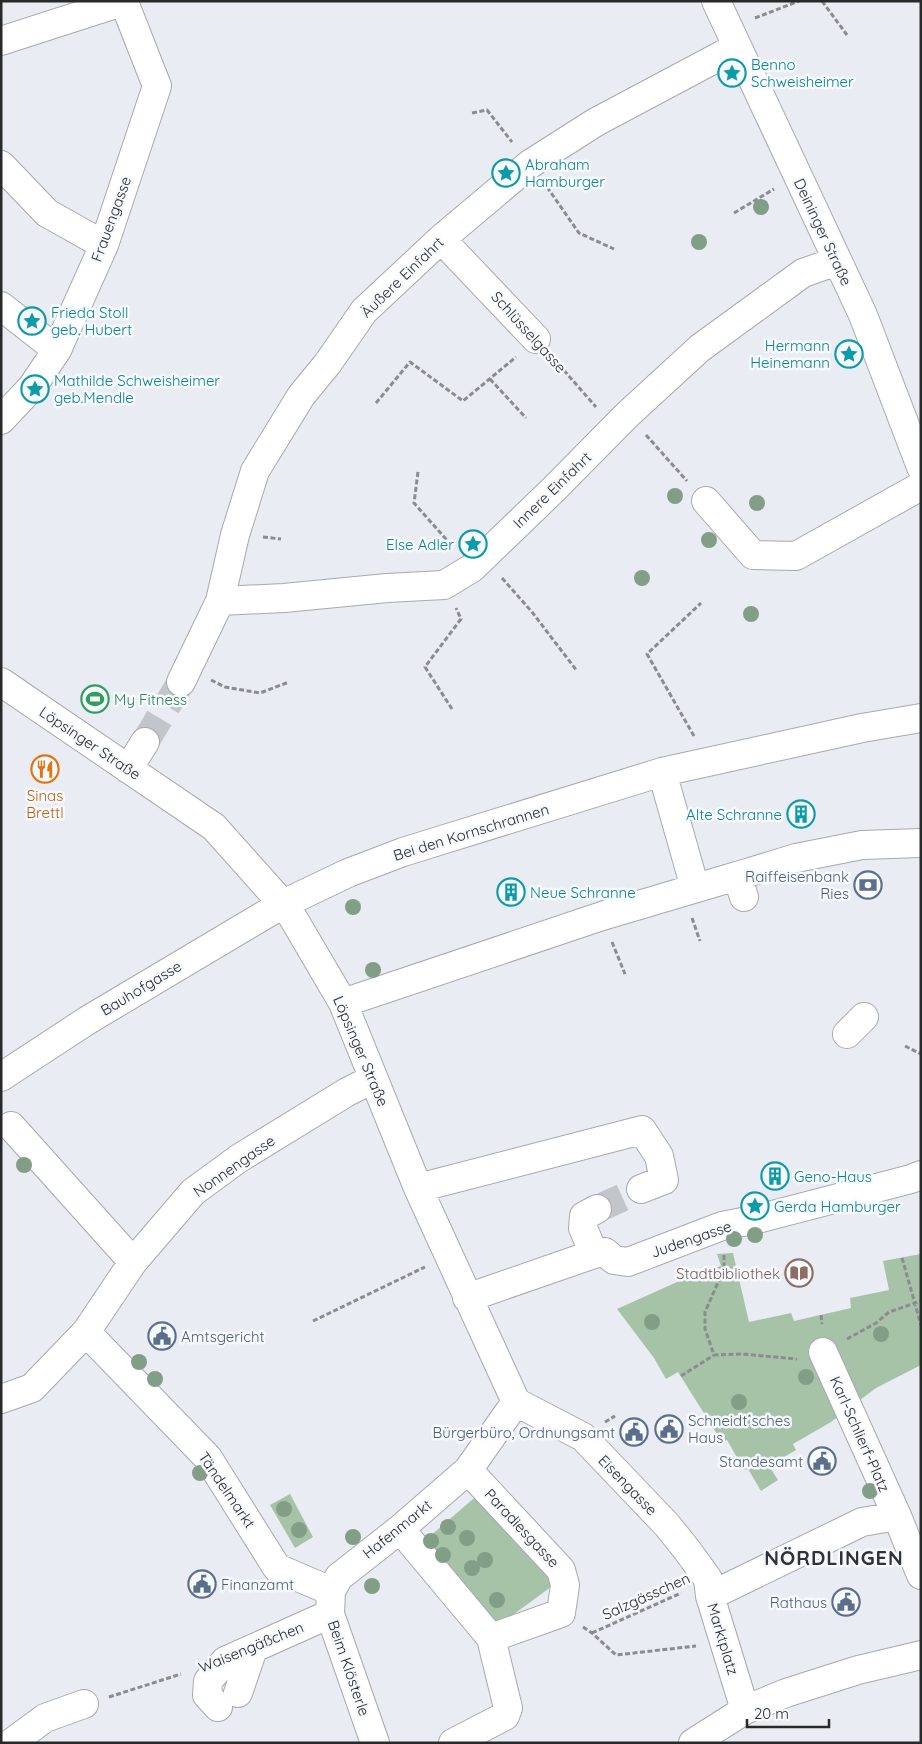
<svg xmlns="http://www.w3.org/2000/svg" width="922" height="1744" viewBox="0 0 922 1744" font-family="Quicksand,sans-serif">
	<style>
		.green { fill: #a7c3a7 }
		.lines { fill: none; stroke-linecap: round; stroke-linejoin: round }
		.minor-tunnel { stroke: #c2c5ca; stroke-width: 28; stroke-dasharray: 28 14; stroke-linecap: butt }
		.minor-casing { stroke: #a6a9af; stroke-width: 30 }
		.path { stroke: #8a8c90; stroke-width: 3; stroke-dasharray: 5 2.5; stroke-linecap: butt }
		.minor { stroke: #fff; stroke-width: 28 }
		.tree { fill: #829e87 }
		.labels { text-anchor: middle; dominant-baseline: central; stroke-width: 5; stroke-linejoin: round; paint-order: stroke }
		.culture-label { font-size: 15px; fill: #0d838f; stroke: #f6f9fe; text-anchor: start }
		.street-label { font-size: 15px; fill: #28292b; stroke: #f6f9fe }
		.leisure-label { font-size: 15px; fill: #27864d; stroke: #f6f9fe; text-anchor: start }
		.food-label { font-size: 15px; fill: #c56008; stroke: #f6f9fe }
		.service-label { font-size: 15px; fill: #4e5e75; stroke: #f6f9fe; text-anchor: end }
		.education-label { font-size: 15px; fill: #785e54; stroke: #f6f9fe; text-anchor: end }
		.district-label { font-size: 20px; font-weight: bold; letter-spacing: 1px; fill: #303237; stroke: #f6f9fe }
	</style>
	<rect width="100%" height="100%" fill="#e9ecf2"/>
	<path class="green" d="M733 1253 749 1322 791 1313 794 1321 851 1308 850 1298 889 1290 883 1261 921 1254V1365L876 1388 831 1422 793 1444 796 1450 769 1466 778 1480 761 1491 748 1469 744 1470 727 1440 722 1442 678 1372 666 1379 654 1358 617 1309 677 1282 721 1266 717 1254Z
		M480 1493 555 1584 499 1625 422 1543Z
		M290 1494 313 1537 295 1548 270 1505Z"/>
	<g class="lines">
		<path class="minor-tunnel" d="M145 742 181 682
			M597 1209 641 1189"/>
		<g class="minor-casing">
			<path id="minor" d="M716 1 863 315 921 467
				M1 41 125 1
				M1 165 47 213 104 245
				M441 239 536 339
				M1 306 57 350
				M1 420 32 387 57 350 104 245 157 86 124 2
				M706 501 753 555 796 556 921 486
				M220 601 284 598 387 588 444 585 472 568 554 489 627 415 700 348 803 273 837 261
				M1 682 214 827 289 911 343 1003 418 1188 516 1402 468 1470 400 1529 339 1577 331 1591 330 1614 375 1743
				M181 682 220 601 235 535 255 471 301 396 328 363 364 311 441 239 530 164 596 122 737 47
				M128 769 145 742
				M662 772 695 888
				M737 876 796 858 862 845 921 843
				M343 1003 602 916 737 876 744 897
				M847 1034 864 1017
				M1 1077 88 1020 283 904 348 873 403 852 662 772 862 728 921 718
				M11 1126 133 1262
				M418 1188 642 1130 659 1156 664 1180 641 1189
				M594 1254 583 1228 584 1216 597 1209
				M467 1298 594 1254 605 1252 614 1260 628 1262 722 1226 753 1220 911 1179 921 1175
				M86 1332 208 1458 277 1568 331 1591
				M823 1352 897 1516
				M1 1399 32 1388 86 1332 133 1262 193 1192 238 1159 347 1092 373 1079
				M516 1402 583 1437 667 1525 687 1550 708 1579 710 1596
				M400 1529 491 1638 561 1613 565 1585 561 1570 468 1470
				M238 1693 253 1649
				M218 1707 207 1695 208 1681 225 1661 330 1614
				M745 1710 710 1596 862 1522 897 1516 921 1575
				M11 1743 45 1718 84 1704
				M453 1743 505 1716 508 1708 491 1638
				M693 1743 745 1710 786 1693 858 1670 921 1655"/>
		</g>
		<path class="path" d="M822 1 847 35
			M755 18 799 1
			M472 113 487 110 512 142
			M547 187 579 233 614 249
			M734 213 774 189
			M554 359 596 407
			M490 379 526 418
			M376 403 410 362 463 401 516 357
			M646 435 687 481
			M418 472 414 503 453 547
			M263 537 281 539
			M502 578 532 612 577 671
			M211 680 225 687 260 693 289 682
			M452 709 425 667 461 619 456 608
			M694 736 647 654 701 603
			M692 918 700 941
			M612 942 625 974
			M905 1046 921 1054
			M724 1255V1269L705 1312V1329L714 1355 742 1354 797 1359
			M902 1258 921 1325
			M821 1315 822 1324
			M313 1321 425 1267
			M847 1339 876 1323 889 1312 921 1301
			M681 1376 714 1355
			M605 1422 615 1416
			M583 1627 592 1633 616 1655 696 1646
			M592 1633 681 1593
			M109 1697 181 1674"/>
		<use href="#minor" class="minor"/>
	</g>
	<g class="tree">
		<circle cx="761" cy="207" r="8"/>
		<circle cx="699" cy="242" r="8"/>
		<circle cx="675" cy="496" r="8"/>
		<circle cx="757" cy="503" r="8"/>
		<circle cx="709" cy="540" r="8"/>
		<circle cx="642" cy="578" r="8"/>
		<circle cx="751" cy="614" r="8"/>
		<circle cx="353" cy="907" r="8"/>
		<circle cx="373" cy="970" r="8"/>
		<circle cx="24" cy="1165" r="8"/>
		<circle cx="755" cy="1235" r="8"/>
		<circle cx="734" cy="1239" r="8"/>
		<circle cx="652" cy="1322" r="8"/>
		<circle cx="881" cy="1334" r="8"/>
		<circle cx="139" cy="1362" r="8"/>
		<circle cx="806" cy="1377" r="8"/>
		<circle cx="155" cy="1379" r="8"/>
		<circle cx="739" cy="1402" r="8"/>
		<circle cx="200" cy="1473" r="8"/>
		<circle cx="870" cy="1491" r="8"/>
		<circle cx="284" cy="1509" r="8"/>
		<circle cx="448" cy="1527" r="8"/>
		<circle cx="299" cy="1530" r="8"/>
		<circle cx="353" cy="1537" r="8"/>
		<circle cx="467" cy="1538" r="8"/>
		<circle cx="431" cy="1541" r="8"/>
		<circle cx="443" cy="1555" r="8"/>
		<circle cx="485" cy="1560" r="8"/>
		<circle cx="472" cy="1568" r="8"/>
		<circle cx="372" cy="1586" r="8"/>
		<circle cx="497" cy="1600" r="8"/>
	</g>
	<defs>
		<g id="sight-ring" transform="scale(1.4375)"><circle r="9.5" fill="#f6f9fe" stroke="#0f9aa8" stroke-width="1.5"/><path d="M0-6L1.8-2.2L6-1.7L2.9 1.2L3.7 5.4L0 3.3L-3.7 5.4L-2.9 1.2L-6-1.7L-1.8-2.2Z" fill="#0f9aa8"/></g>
		<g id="stadium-ring" transform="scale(1.4375)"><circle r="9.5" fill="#f6f9fe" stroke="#2e9e5b" stroke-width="1.5"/><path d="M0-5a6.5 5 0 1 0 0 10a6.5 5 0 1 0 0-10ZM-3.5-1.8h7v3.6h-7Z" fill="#2e9e5b"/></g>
		<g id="restaurant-ring" transform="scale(1.4375)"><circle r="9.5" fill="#f6f9fe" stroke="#e8710a" stroke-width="1.5"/><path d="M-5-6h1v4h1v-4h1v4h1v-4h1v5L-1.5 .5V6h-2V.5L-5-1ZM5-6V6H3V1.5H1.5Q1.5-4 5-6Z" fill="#e8710a"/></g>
		<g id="building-ring" transform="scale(1.4375)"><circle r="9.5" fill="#f6f9fe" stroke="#0f9aa8" stroke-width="1.5"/><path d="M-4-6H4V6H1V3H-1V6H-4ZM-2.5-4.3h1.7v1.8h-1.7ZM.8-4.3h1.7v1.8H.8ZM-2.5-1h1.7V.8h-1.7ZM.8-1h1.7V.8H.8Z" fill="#0f9aa8"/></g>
		<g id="bank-ring" transform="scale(1.4375)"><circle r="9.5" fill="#f6f9fe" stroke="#5c6f8a" stroke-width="1.5"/><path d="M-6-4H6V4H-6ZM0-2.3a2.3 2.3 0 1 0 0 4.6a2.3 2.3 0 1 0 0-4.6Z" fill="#5c6f8a"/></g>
		<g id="library-ring" transform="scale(1.4375)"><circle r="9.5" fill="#f6f9fe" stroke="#8d6e63" stroke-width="1.5"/><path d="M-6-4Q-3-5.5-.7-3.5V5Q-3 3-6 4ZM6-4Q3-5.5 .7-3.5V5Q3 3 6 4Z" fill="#8d6e63"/></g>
		<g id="civic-ring" transform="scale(1.4375)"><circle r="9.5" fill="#f6f9fe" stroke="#5c6f8a" stroke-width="1.5"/><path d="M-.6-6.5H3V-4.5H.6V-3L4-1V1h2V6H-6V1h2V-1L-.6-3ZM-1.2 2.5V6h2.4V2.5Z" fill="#5c6f8a"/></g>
	</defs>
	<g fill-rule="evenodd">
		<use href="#sight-ring" x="732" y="73"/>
		<use href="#sight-ring" x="506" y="173"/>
		<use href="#sight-ring" x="32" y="321"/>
		<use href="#sight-ring" x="849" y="354"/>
		<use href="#sight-ring" x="35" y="389"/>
		<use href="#sight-ring" x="473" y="544"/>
		<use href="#stadium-ring" x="95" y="699"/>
		<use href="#restaurant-ring" x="45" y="769"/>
		<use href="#building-ring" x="801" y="814"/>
		<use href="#bank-ring" x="868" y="885"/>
		<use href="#building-ring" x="511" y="892"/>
		<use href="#building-ring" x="775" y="1176"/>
		<use href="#sight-ring" x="755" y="1206"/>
		<use href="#library-ring" x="799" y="1273"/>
		<use href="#civic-ring" x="162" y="1336"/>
		<use href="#civic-ring" x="669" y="1429"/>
		<use href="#civic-ring" x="634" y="1432"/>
		<use href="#civic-ring" x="822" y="1461"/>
		<use href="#civic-ring" x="202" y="1584"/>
		<use href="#civic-ring" x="846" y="1602"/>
	</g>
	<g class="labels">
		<g class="culture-label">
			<text x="751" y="64">Benno<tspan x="751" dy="17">Schweisheimer</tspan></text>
			<text x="525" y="164">Abraham<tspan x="525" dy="17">Hamburger</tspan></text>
			<text x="51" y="312">Frieda Stoll<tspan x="51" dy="17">geb. Hubert</tspan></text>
			<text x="830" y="345" text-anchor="end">Hermann<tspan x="830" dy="17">Heinemann</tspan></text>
			<text x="54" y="380">Mathilde Schweisheimer<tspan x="54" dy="17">geb.Mendle</tspan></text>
			<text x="454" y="544" text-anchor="end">Else Adler</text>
			<text x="782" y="814" text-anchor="end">Alte Schranne</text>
			<text x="530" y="892">Neue Schranne</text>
			<text x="794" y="1176">Geno-Haus</text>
			<text x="774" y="1206">Gerda Hamburger</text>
		</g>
		<g class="street-label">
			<text transform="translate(111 219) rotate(-70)">Frauengasse</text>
			<text transform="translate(823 232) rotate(65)">Deininger Straße</text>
			<text transform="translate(402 277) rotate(-44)">Äußere Einfahrt</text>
			<text transform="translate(529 332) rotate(48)">Schlüsselgasse</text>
			<text transform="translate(552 490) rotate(-44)">Innere Einfahrt</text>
			<text transform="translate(90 743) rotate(34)">Löpsinger Straße</text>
			<text transform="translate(471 832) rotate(-17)">Bei den Kornschrannen</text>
			<text transform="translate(141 988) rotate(-31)">Bauhofgasse</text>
			<text transform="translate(361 1051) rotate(67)">Löpsinger Straße</text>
			<text transform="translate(234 1166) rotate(-35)">Nonnengasse</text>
			<text transform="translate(691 1239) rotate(-19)">Judengasse</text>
			<text transform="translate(860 1434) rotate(66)">Karl-Schlierf-Platz</text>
			<text transform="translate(628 1485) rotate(46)">Eisengasse</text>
			<text transform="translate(227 1490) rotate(56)">Tändelmarkt</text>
			<text transform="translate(522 1528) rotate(47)">Paradiesgasse</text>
			<text transform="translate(397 1529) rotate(-39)">Hafenmarkt</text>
			<text transform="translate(646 1596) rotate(-24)">Salzgässchen</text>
			<text transform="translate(723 1639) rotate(73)">Marktplatz</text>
			<text transform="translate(251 1647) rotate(-22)">Waisengäßchen</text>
			<text transform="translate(349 1668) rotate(71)">Beim Klösterle</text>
		</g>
		<g class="leisure-label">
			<text x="114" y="699">My Fitness</text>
		</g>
		<g class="food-label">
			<text x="45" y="795">Sinas<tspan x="45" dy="17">Brettl</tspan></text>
		</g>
		<g class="service-label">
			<text x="849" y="876">Raiffeisenbank<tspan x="849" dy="17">Ries</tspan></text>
			<text x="181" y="1336" text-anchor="start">Amtsgericht</text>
			<text x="688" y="1420" text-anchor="start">Schneidt´sches<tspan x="688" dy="17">Haus</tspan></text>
			<text x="615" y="1432">Bürgerbüro, Ordnungsamt</text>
			<text x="803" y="1461">Standesamt</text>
			<text x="221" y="1584" text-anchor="start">Finanzamt</text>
			<text x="827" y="1602">Rathaus</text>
		</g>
		<g class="education-label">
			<text x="780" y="1273">Stadtbibliothek</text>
		</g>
		<g class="district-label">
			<text x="834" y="1557">NÖRDLINGEN</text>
		</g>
	</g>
	<rect width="922" height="1744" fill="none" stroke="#28292b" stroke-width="5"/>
	<path d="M747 1719v8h82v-8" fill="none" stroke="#28292b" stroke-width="2.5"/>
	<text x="754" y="1719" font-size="15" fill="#28292b" stroke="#f6f9fe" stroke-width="4" paint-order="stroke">20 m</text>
</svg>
